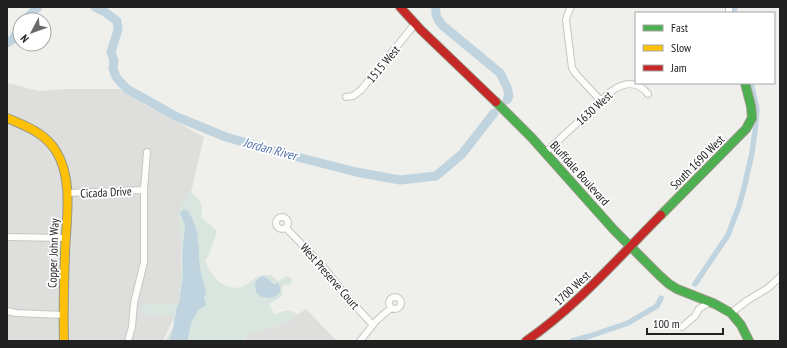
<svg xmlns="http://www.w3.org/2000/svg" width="787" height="348" viewBox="0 0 787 348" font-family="'PT Sans Narrow',sans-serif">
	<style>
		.built { fill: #dededc }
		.wetland { fill: #d9e6e0 }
		.water { fill: #c0d4e0 }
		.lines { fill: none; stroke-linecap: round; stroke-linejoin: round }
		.canal { stroke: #c0d4e0; stroke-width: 5.5 }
		.river { stroke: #c0d4e0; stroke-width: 9 }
		.street-casing { stroke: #c6c6c4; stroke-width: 8 }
		.fast-casing { stroke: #949983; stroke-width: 10 }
		.slow-casing { stroke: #949983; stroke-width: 10 }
		.jam-casing { stroke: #949983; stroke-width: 10 }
		.street { stroke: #fdfdfc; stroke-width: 6 }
		.fast { stroke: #4caf50; stroke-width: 8 }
		.slow { stroke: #ffc107; stroke-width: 8 }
		.jam { stroke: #c62828; stroke-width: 8 }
		.labels { text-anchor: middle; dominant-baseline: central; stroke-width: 3.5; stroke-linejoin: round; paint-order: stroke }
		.street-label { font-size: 12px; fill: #212121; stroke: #fff }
		.water-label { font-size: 13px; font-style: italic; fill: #5271ad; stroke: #fff }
	</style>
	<rect width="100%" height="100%" fill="#efefeb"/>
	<path class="built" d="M7 84H12L39 91 65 89H119L143 104 204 137 181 235V302L163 341H7Z
		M306 309 337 341H245L247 334 284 324Z"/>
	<path class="wetland" d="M190 191C200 201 204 203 201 218L211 225 217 231 210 252 205 261 210 271 220 283 232 288 243 287 258 276 263 275H271L278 281 288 276 292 279 291 284 289 285H285L282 287V296L269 304 275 315C283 310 290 309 298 315L284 324 247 334 244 341H165L174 325 172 315 141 314 142 307 143 305 179 304 182 256 178 212Z"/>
	<path class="water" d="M184 209 188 211 192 218 198 234 197 240 199 246V258L201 273 205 287 206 292 204 298 206 304 204 307 199 309 191 323 188 338 187 341H169C172 334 173 330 174 323 174 318 177 315 176 309L179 304 183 277 182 256 185 225 183 221 180 213Z
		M263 276C268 278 269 281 274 284L278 283C289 299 254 306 255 285 256 280 259 278 263 276Z"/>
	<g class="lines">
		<path class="canal" d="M734 13 735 7
			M695 284 728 235 739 206 744 188 752 153 755 131 757 109 751 83
			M572 341 590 336 628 323 657 306 661 298"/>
		<path class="river" d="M95 7 105 12 117 21 118 30 111 52 114 61 113 68 116 77 127 89 177 117 226 137 274 151 356 172 400 180 436 176 462 154 494 113
			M436 7C435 15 437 19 442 25L500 73 507 87 509 96 507 100
			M25 20 38 7
			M7 43 12 40 20 28"/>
		<g class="street-casing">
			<path id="street" d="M571 7 568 13 566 20 572 68 576 74 601 101
				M729 7V13
				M346 97 353 96 361 90 415 24
				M545 153 609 93C622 83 636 79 648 94
				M68 193 144 190
				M276 223a6 6 0 1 1 12 0a6 6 0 1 1-12 0Z
				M286 228 321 264 348 298 373 325
				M7 237 65 238
				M389 303a6 6 0 1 1 12 0a6 6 0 1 1-12 0Z
				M7 311 16 313 63 315
				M731 313 748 300 768 288 780 277
				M682 327 695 316 699 309 710 302
				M128 341 132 327 134 303 144 262V190L147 152
				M360 341 376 321 391 308"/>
		</g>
		<g class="fast-casing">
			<path id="fast" d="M496 102 532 138 614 230 659 275 669 284 677 289 715 304 731 313 741 325 749 341
				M661 215 746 129 752 118 751 106 745 83"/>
		</g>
		<g class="slow-casing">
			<path id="slow" d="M7 118C26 126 45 133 56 151 74 180 66 221 65 253 64 282 63 312 64 341"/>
		</g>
		<g class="jam-casing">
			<path id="jam" d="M400 7 421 30 496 102
				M526 341C577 306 617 259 661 215"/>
		</g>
		<use href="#street" class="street"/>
		<use href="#fast" class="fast"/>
		<use href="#slow" class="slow"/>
		<use href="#jam" class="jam"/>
	</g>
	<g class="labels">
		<g class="street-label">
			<text transform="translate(383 64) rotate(-50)">1515 West</text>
			<text transform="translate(594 108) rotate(-42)">1630 West</text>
			<text transform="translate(697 162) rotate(-45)">South 1690 West</text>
			<text transform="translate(580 173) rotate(48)">Bluffdale Boulevard</text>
			<text transform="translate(106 192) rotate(-3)">Cicada Drive</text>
			<text transform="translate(53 253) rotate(-88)">Copper John Way</text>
			<text transform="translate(330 276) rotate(49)">West Preserve Court</text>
			<text transform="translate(572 288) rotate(-43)">1700 West</text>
		</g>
		<g class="water-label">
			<text transform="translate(270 149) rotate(15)">Jordan River</text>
		</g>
	</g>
	<rect width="787" height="348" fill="none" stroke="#212121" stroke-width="16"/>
	<rect x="635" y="12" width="140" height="72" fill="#ffffff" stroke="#a6a6a6"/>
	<rect x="643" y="25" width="20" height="6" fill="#4caf50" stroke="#a6a6a6"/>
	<text x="671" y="32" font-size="12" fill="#212121">Fast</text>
	<rect x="643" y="45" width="20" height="6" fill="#ffc107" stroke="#a6a6a6"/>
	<text x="671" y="52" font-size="12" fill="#212121">Slow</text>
	<rect x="643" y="65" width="20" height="6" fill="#c62828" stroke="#a6a6a6"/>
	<text x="671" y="72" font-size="12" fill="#212121">Jam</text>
	<g transform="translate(32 32) rotate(229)"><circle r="19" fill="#ffffff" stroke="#a6a6a6"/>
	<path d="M0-3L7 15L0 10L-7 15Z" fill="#696968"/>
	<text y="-6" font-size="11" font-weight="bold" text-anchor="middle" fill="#212121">N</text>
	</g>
	<path d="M647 328v6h76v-6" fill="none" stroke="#212121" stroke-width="2"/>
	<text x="653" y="328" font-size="12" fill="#212121" stroke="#ffffff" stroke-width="3" paint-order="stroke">100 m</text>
</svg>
